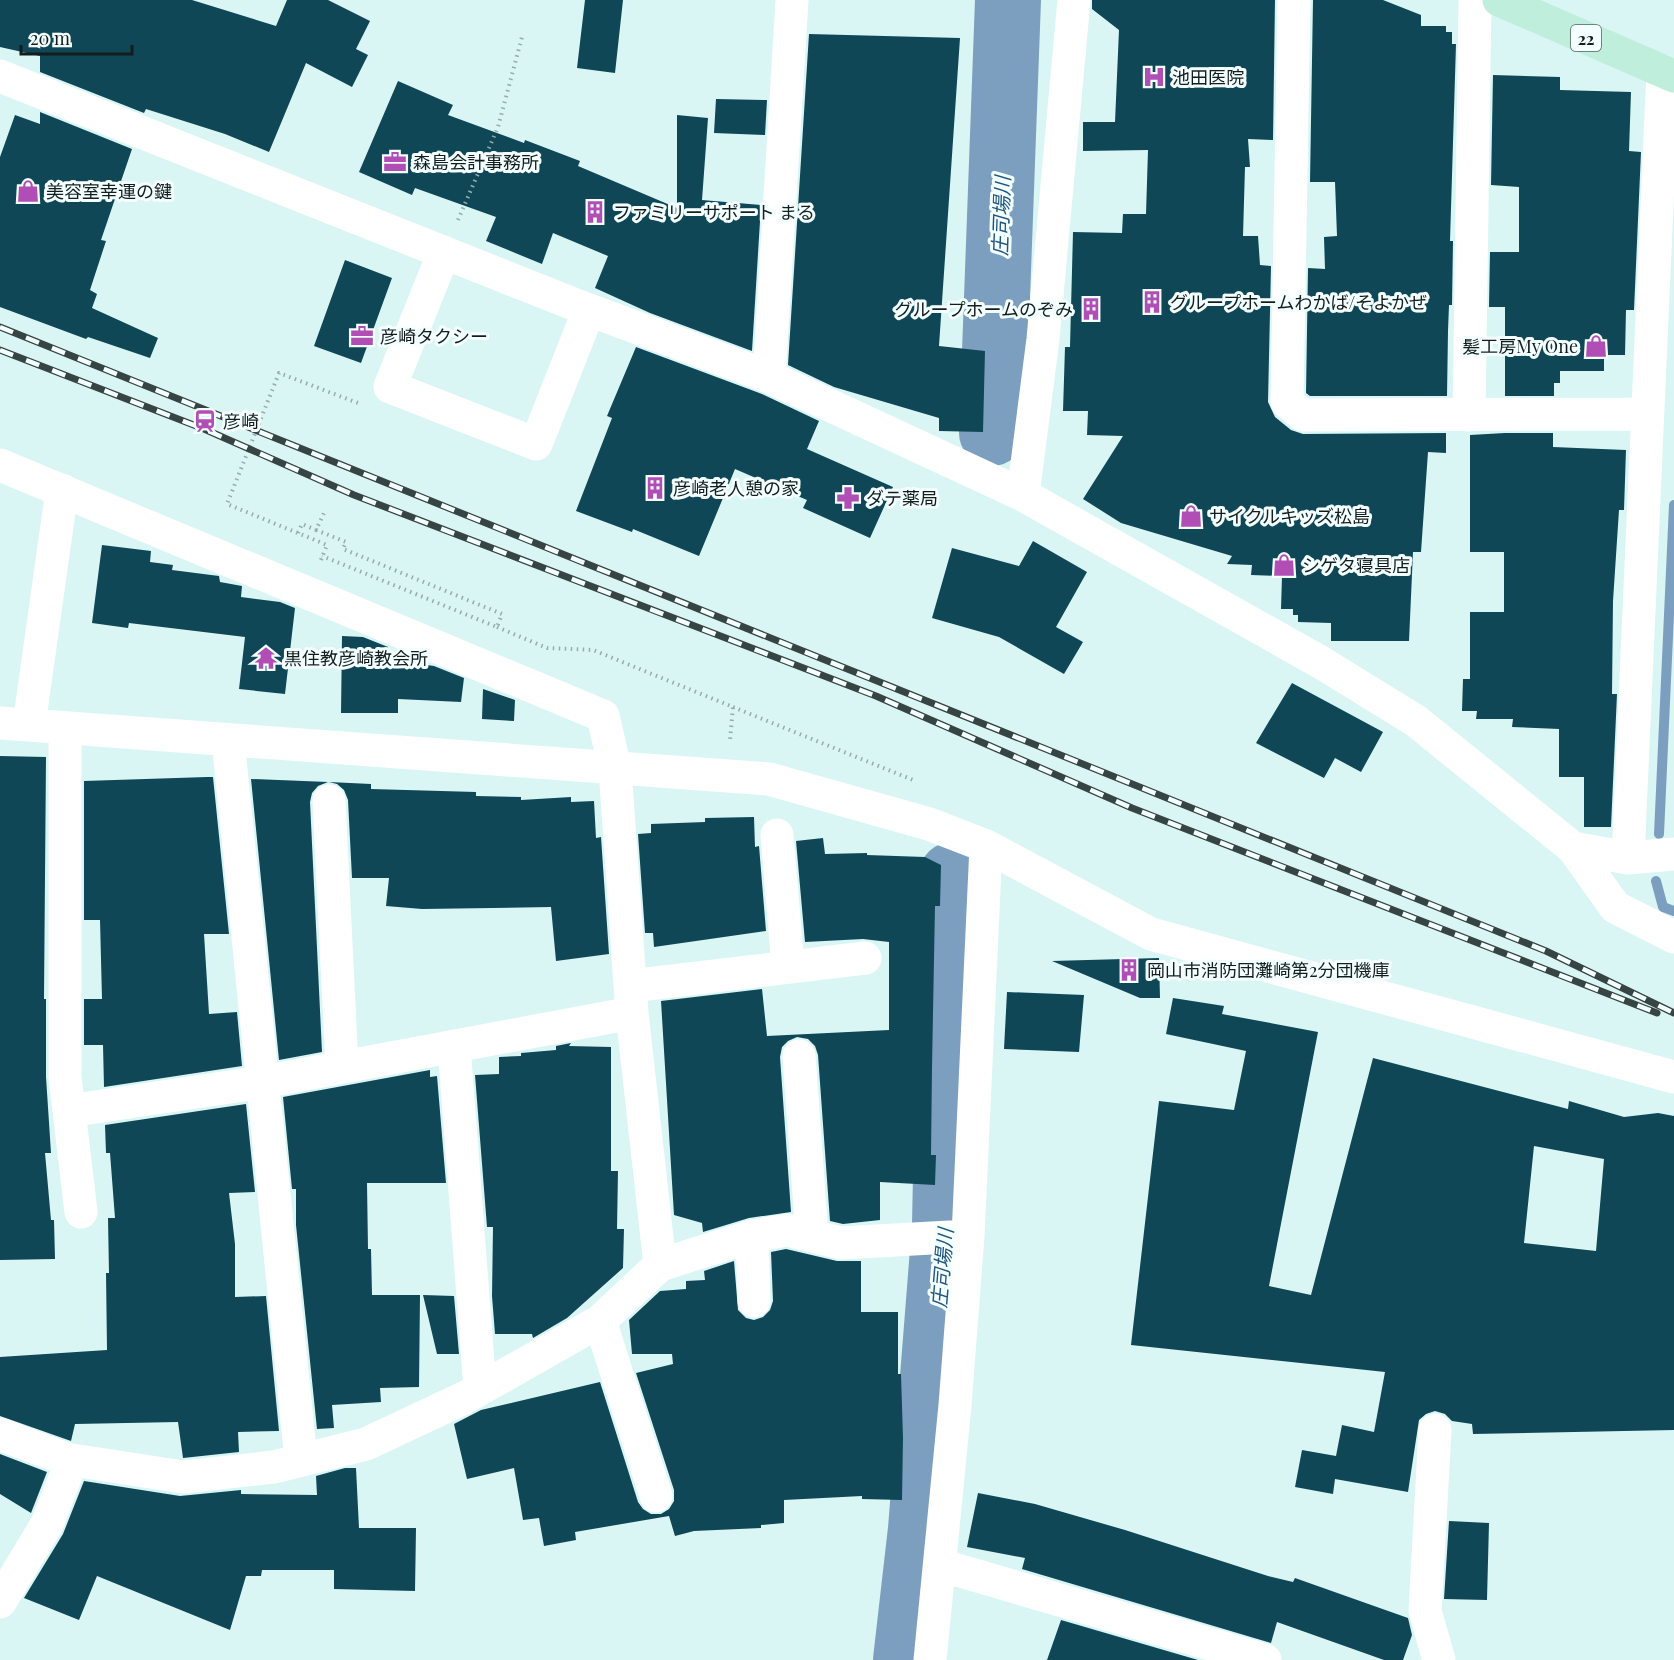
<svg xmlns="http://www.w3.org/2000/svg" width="1674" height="1660" viewBox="0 0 1674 1660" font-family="'Playfair Display','Noto Sans JP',serif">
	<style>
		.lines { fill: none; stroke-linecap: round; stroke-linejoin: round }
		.stream { stroke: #7d9fbf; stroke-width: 10 }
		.river { stroke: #7d9fbf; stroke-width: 66 }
		.building { fill: #0f4757; fill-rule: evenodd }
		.path { stroke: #96acac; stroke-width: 4; stroke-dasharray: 1.5 4.5; stroke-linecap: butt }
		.minor { stroke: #fff; stroke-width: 33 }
		.major { stroke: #bfefdc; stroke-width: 33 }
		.rail-casing { stroke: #374444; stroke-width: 7 }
		.rail { stroke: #f4ffff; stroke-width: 4.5; stroke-dasharray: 14; stroke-linecap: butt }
		.labels { text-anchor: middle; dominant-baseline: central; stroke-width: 6; stroke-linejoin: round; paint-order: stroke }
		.shield { fill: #f4ffff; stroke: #566161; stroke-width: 1.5 }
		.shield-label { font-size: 16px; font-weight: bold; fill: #131d1d }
		.poi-label { font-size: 18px; fill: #131d1d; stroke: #f4ffff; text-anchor: start }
		.water-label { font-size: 20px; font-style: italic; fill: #205580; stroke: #f4ffff }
	</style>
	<rect width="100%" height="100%" fill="#d9f6f5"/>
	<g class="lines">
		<path class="stream" d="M1659 834 1674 505
			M1656 881 1663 907 1674 911"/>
		<path class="river" d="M992 433 1008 0
			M906 1660 921 1529 945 1225 952 875"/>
	</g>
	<path class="building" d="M0 0H192L276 26 287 0H328L370 21 356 49 368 55 352 87 306 63 269 152 225 134 146 109 144 113 40 72V56L0 47Z
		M585 0H623L615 73 577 68Z
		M1092 0H1275L1273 140 1248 139 1250 167H1245L1243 236H1258L1260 265 1271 266 1268 402 1275 417 1291 430 1303 434 1446 433V453L1428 452 1421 552H1413L1409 641H1331V623L1298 622V615H1293V609H1281L1282 576 1251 575 1252 565 1227 564 1232 556 1121 523 1083 499 1123 436 1087 435 1088 411H1063L1065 347H1070L1073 232 1122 233 1123 214H1146L1148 150 1083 151V122H1115L1119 30 1092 9Z
		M1313 0H1383L1421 15V26H1446V32H1452V44H1456L1450 241H1453L1452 305H1449L1448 331 1447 396H1310L1306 393 1308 268 1325 269 1324 237 1337 236 1335 182H1310Z
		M809 34 960 38 939 346 985 351 983 432 939 431V418L834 387 788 365Z
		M1493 75 1560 77V90L1631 92 1629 151 1641 152 1634 310H1626L1625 355H1604V371H1560V383H1554V396H1505V307H1489L1490 252H1519V187L1491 185Z
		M398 81 453 105 448 115 524 143 525 140 580 161 578 166 677 208V115L708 118 702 200 761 205 752 351 650 313 595 288 608 256 553 233 542 264 486 241 496 217 415 188 412 195 359 172Z
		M716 99 767 100 765 135 714 133Z
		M40 112 132 149 101 240 106 241 90 290 97 294 92 308 158 338 150 358 88 337 86 339 0 307V157L15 115 40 124Z
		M345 260 392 278 361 363 314 346Z
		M636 347 762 394 819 421 807 449 893 487 870 538 803 508 807 500 735 469 699 556 633 529 632 532 576 511 612 418 607 416Z
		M1505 433H1553V447L1626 450 1624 510H1619L1613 601 1612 694H1617L1611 827H1584V777H1559V729L1512 727 1513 719H1476L1477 711H1462L1463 679H1470V612H1504V552H1470V435Z
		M1033 541 1087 572 1056 627 1083 642 1064 674 999 637 932 618 952 548 1019 566Z
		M102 545 151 551 150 562 173 565 172 570 219 576 220 582 242 586 241 597 280 602 295 608 285 694 239 689 245 637 129 623 128 628 92 623Z
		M342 636 363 637 388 647V657H412L420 660V664L434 666 464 678 461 702 398 699V713H341Z
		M1292 683 1383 732 1361 772 1335 758 1324 778 1256 743Z
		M483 689 515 700 514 721 482 719Z
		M0 756 46 757 44 999H46V1077L51 1153H45L51 1220H54L55 1259 0 1260Z
		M207 777H213L229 934H204L209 1014 237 1012 242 1066 104 1087 103 1045H84V999H102L100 920H84V781Z
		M251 779 328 782 318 786 312 793 310 802 322 1052 279 1060Z
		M329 782 371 784V789L476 792V796L521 797V800L571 797V802L594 801 596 838 601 837 609 954 556 961 551 907 422 909 386 906 389 878H352L348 800 344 790 337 784Z
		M754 817 755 847 759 846 766 931 654 947 653 933H645L638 834 651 833V824L705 822V818Z
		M823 838 825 854 867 853V855L925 857 941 865 940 906H935L932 1067 931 1155H936L935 1185 880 1182V1220L843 1224 830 1221 818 1055 815 1046 808 1039 797 1037 788 1041 782 1047 780 1057 791 1212 749 1218 703 1232 702 1223 674 1215 661 1001 762 989 767 1036 889 1030V942L863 939 805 942 796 841Z
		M1159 958 1160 998H1140L1052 961Z
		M1007 992 1084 995 1079 1052 1004 1049Z
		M1173 998 1224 1006 1222 1014 1318 1032 1269 1286 1311 1295 1373 1058 1568 1109 1569 1101 1624 1117 1658 1113 1674 1116V1430L1473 1434 1472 1424 1452 1421 1445 1414 1435 1411 1426 1414 1419 1420 1408 1492 1335 1479 1333 1494 1295 1487 1302 1450 1336 1456 1342 1425 1374 1432 1385 1372 1131 1345 1159 1101 1234 1110 1246 1051 1166 1034ZM1534 1146 1604 1159 1596 1251 1524 1243Z
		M571 1043 569 1046 611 1047V1171H618L617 1229H624L623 1268 567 1318 533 1338 532 1334H495L492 1296 493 1227H487L475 1075 499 1074V1057L521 1056V1053L556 1050V1046Z
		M430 1070V1077L437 1076 446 1183H367L368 1249H371L372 1295H420L419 1387 380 1388 381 1402 332 1405 334 1428 317 1429 296 1225V1189H292L283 1097Z
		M246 1104 255 1192 229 1193 235 1244V1297L266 1296 279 1431 238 1432 239 1452 183 1458 178 1422 75 1424 71 1441 0 1416V1357L107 1350 106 1273H109L108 1218H115L110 1153H106L105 1125Z
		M786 1249 837 1261H861V1312H898V1374H901L903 1438 902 1500 862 1499V1496L784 1500V1523L761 1525V1528L694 1531 675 1536 669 1516 575 1532 576 1540 544 1546 539 1518 523 1520 514 1468 467 1479 454 1424 481 1410 600 1382 638 1502 643 1509 651 1514H661L669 1509 674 1501V1490L636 1373 673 1364 672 1354H632L629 1320 660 1291 686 1289V1281L705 1280 704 1271 734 1261 738 1310 746 1318 754 1320 763 1317 770 1310 773 1301 771 1252Z
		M423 1295 454 1296 459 1354H437Z
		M0 1454 47 1472 31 1513 0 1494Z
		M345 1468H356L359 1528H416L415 1591 334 1589V1570H262L261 1576H246L230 1630 97 1576 79 1620 24 1598 63 1534 84 1481 180 1496 241 1490V1494L317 1495 316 1476Z
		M978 1493 1035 1504 1125 1530 1268 1576 1293 1582 1295 1578 1408 1618 1412 1635 1403 1660H1384L1277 1622 1271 1643 1022 1569 1025 1558 967 1547Z
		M1449 1521 1489 1523 1487 1600 1444 1599Z
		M1061 1620 1198 1660H1047Z"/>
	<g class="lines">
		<path class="path" d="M458 220 498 127 522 37
			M316 530 346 542 343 549 502 614 497 627 322 556
			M298 533 302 524 316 530 324 513
			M321 560 327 545 227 504 279 373 358 403
			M497 627 547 648 593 650 733 707 730 740
			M733 707 913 780"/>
		<path class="minor" d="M1294 0 1287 402 1303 415 1646 414
			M0 76 576 305 769 377 1023 495 1322 663 1416 721 1573 848 1628 858 1674 854
			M444 252 390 387 536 444 589 310
			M769 377 792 0
			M1469 415 1475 0
			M0 465 603 716 615 768 632 1013 660 1265
			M1023 495 1043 339 1074 0
			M0 723 769 779 929 824 986 846 1151 934 1674 1077
			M29 725 62 490
			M65 728V1077L81 1212
			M228 740 301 1460
			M329 801 342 1067
			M777 835 788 967
			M1573 848 1615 907 1674 937
			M1628 858 1663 71
			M630 986 865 958
			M454 1046 480 1389
			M799 1056 812 1236
			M69 1111 263 1082 632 1013
			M752 1236 754 1301
			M600 1321 656 1496
			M1435 1430 1425 1611 1439 1660
			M0 1434 66 1459 183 1477 274 1467 366 1444 466 1397 600 1321 660 1265 752 1236 787 1230 841 1243 968 1236
			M940 1565 1265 1660
			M0 1602 47 1524 72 1460
			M930 1660 955 1405 968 1236 986 846"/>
		<path class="major" d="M1499 0 1674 76"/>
		<g class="rail-casing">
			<path id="rail" d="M0 327 1546 951 1674 1013
				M0 350 204 429 354 495 876 696 1132 808 1657 1013"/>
		</g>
		<use href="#rail" class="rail"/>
	</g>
	<defs>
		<g id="hospital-bare" transform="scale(1.8)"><path d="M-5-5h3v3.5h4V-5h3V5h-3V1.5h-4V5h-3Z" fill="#b14eb5" stroke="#f4ffff" stroke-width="2.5" paint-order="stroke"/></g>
		<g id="office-bare" transform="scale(1.8)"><path d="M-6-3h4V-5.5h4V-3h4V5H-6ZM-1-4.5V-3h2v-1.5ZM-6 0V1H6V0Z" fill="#b14eb5" stroke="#f4ffff" stroke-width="2.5" paint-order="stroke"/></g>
		<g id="shop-bare" transform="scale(1.8)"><path d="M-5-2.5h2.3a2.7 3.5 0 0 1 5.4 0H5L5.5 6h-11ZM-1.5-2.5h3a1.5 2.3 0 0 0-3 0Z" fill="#b14eb5" stroke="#f4ffff" stroke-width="2.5" paint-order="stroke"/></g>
		<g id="building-bare" transform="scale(1.8)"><path d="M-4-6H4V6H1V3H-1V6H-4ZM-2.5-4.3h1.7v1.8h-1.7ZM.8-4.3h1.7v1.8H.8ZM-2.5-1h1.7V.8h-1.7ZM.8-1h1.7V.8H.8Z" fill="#b14eb5" stroke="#f4ffff" stroke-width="2.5" paint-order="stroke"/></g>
		<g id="station-bare" transform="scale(1.8)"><path d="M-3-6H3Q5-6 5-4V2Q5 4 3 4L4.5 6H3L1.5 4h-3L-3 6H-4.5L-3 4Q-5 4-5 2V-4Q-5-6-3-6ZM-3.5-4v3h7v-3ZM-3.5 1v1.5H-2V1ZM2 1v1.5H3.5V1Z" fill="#b14eb5" stroke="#f4ffff" stroke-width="2.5" paint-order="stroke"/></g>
		<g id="pharmacy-bare" transform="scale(1.8)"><path d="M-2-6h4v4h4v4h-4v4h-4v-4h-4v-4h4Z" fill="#b14eb5" stroke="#f4ffff" stroke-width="2.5" paint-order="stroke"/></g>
		<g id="temple-bare" transform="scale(1.8)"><path d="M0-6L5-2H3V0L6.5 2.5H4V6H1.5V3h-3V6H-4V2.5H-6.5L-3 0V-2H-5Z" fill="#b14eb5" stroke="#f4ffff" stroke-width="2.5" paint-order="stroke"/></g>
	</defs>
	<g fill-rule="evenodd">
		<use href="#hospital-bare" x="1154" y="77"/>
		<use href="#office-bare" x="395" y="162"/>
		<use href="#shop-bare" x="28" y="191"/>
		<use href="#building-bare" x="595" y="212"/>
		<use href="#building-bare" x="1152" y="302"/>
		<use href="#building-bare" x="1091" y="309"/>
		<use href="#office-bare" x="362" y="336"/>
		<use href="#shop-bare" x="1596" y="346"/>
		<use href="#station-bare" x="205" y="421"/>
		<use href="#building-bare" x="655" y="488"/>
		<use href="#pharmacy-bare" x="848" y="498"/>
		<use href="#shop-bare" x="1191" y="516"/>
		<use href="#shop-bare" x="1284" y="565"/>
		<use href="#temple-bare" x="266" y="658"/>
		<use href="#building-bare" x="1129" y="970"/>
	</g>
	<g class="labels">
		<rect class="shield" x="1571" y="25" width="30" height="26" rx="4.5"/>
		<g class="shield-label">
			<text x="1586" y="38">22</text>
		</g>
		<g class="poi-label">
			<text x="1172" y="77">池田医院</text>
			<text x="413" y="162">森島会計事務所</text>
			<text x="46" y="191">美容室幸運の鍵</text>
			<text x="613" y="212">ファミリーサポート まる</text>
			<text x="1170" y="302">グループホームわかば/そよかぜ</text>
			<text x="1073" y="309" text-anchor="end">グループホームのぞみ</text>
			<text x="380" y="336">彦崎タクシー</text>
			<text x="1578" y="346" text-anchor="end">髪工房My One</text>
			<text x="223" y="421">彦崎</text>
			<text x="673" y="488">彦崎老人憩の家</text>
			<text x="866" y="498">ダテ薬局</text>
			<text x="1209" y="516">サイクルキッズ松島</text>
			<text x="1302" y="565">シゲタ寝具店</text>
			<text x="284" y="658">黒住教彦崎教会所</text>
			<text x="1147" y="970">岡山市消防団灘崎第2分団機庫</text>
		</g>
		<g class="water-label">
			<text transform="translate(1000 216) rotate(-88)">庄司場川</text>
			<text transform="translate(941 1268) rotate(-85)">庄司場川</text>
		</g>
	</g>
	<path d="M21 45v9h111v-9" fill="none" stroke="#131d1d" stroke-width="3"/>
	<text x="30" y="45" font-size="18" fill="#131d1d" stroke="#f4ffff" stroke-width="4.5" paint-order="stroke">20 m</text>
</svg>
